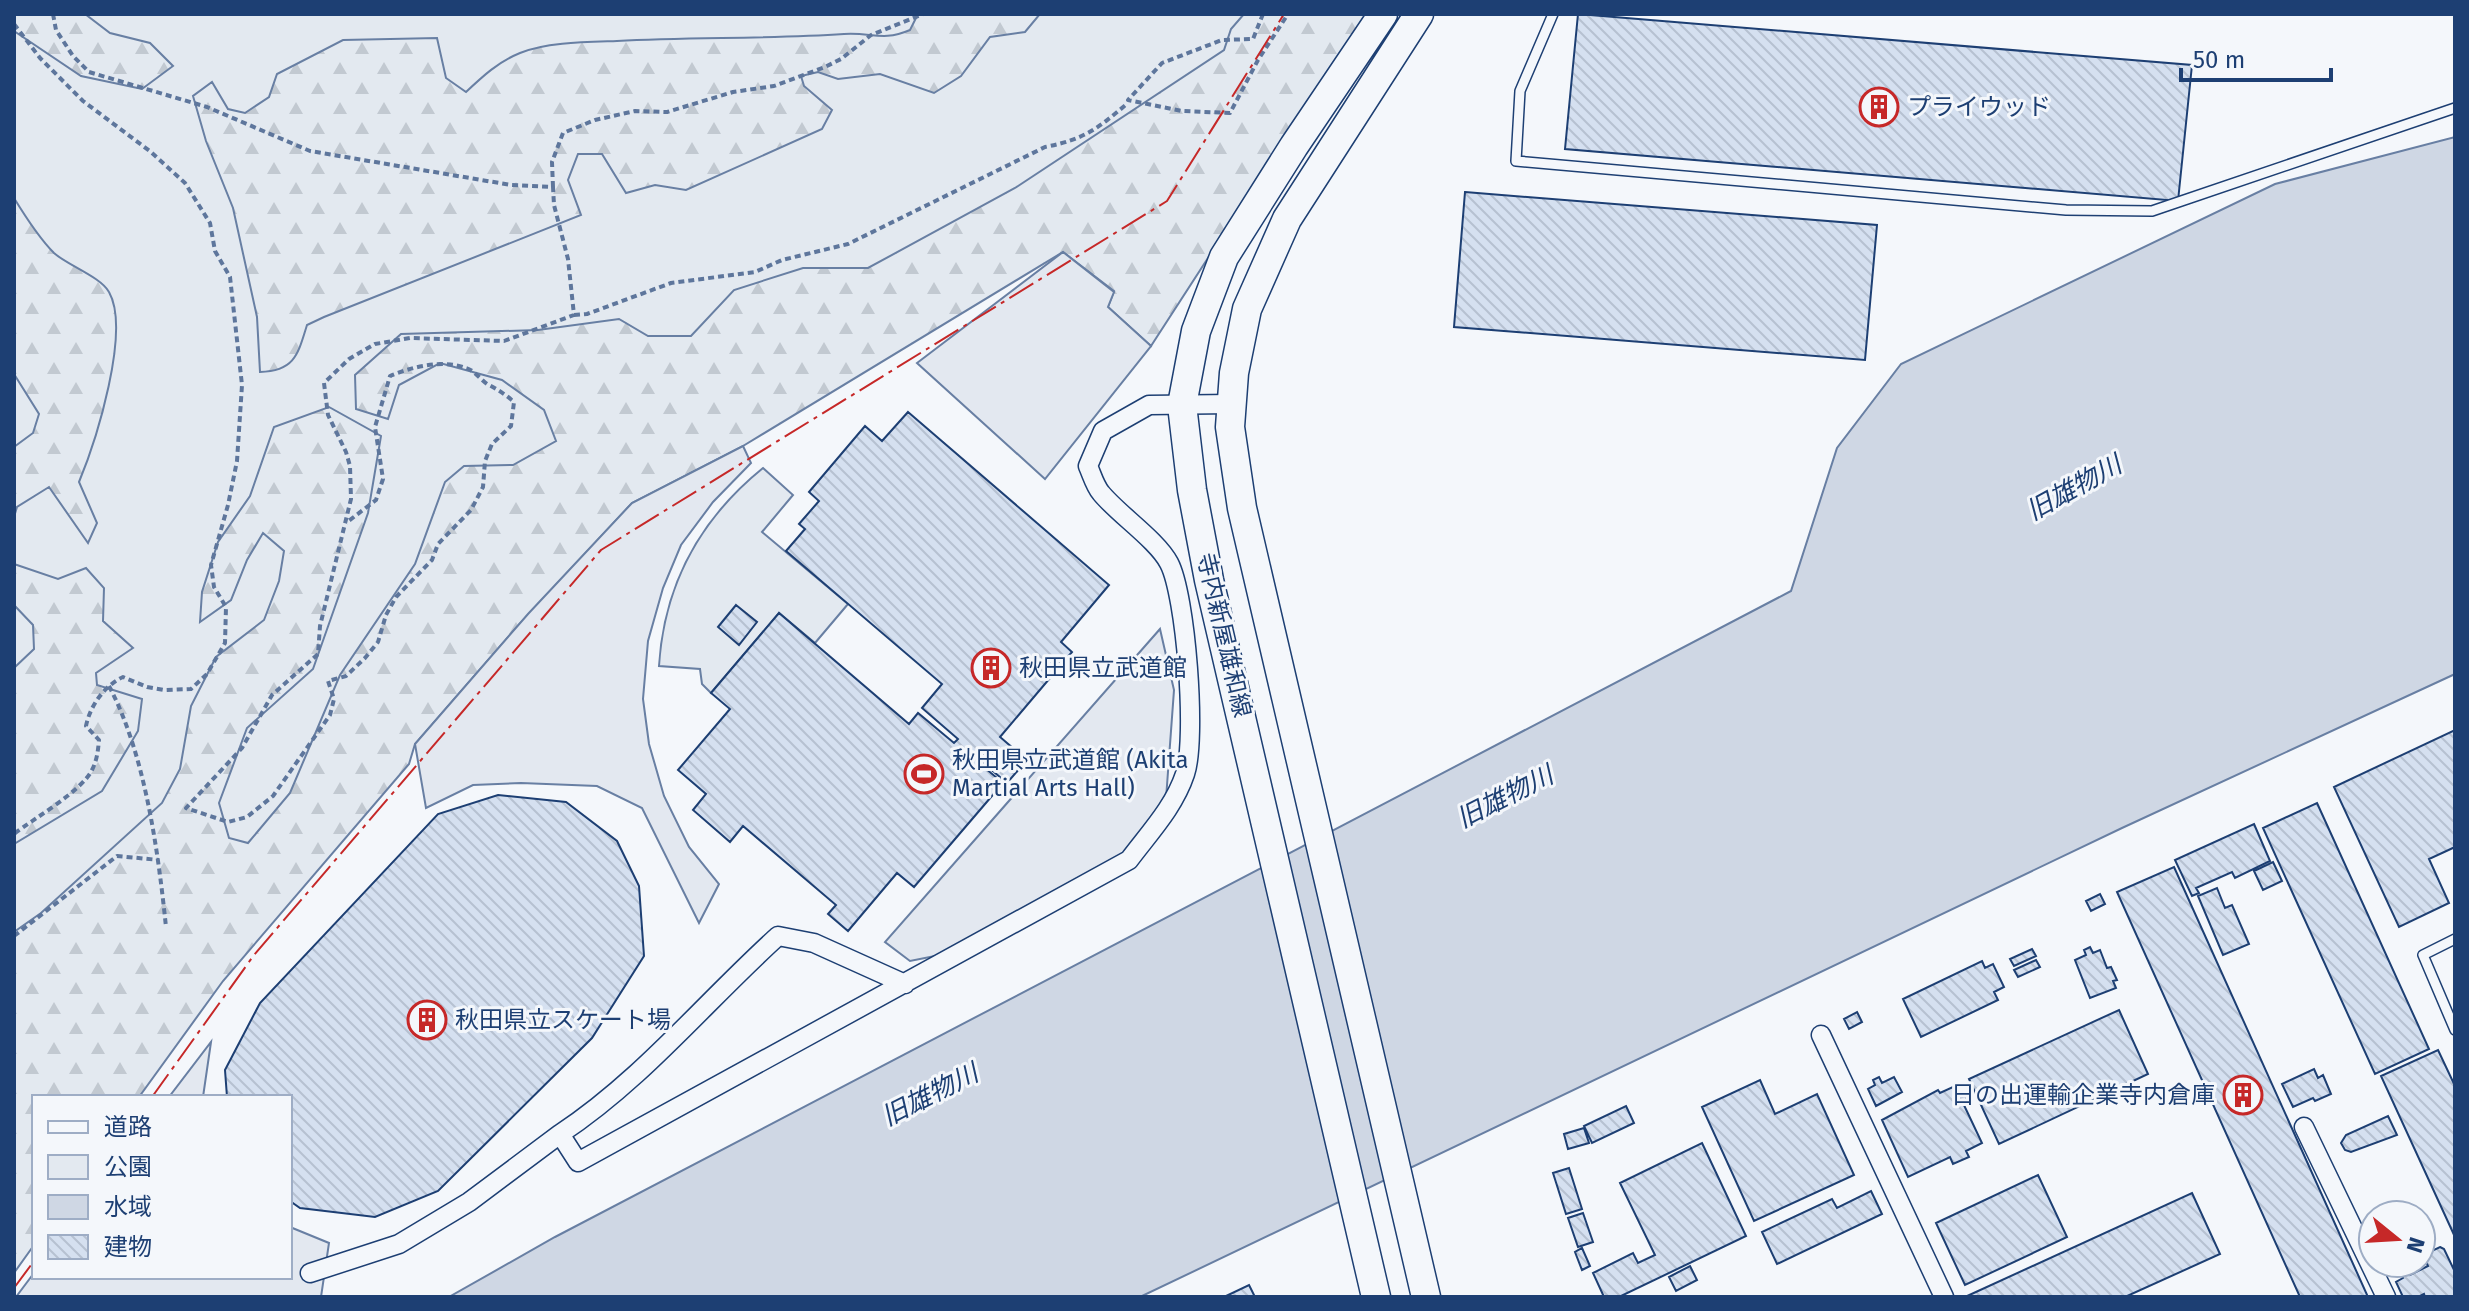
<svg xmlns="http://www.w3.org/2000/svg" width="2469" height="1311" viewBox="0 0 2469 1311" font-family="'Fira Sans','Noto Sans JP',sans-serif">
	<style>
		.green { fill: #e3e9f0; stroke: #687fa3; stroke-width: 2 }
		.forest { fill: url(#forest-firs); stroke: #687fa3; stroke-width: 2 }
		.parking { fill: #e3e8f0; stroke: #687fa3; stroke-width: 2 }
		.water { fill: #cfd7e4; stroke: #687fa3; stroke-width: 2 }
		.building { fill: url(#building-back-hatch); stroke: #1d3f73; stroke-width: 2 }
		.lines { fill: none; stroke-linecap: round; stroke-linejoin: round }
		.service-casing { stroke: #1d3f73; stroke-width: 12 }
		.minor-casing { stroke: #1d3f73; stroke-width: 21 }
		.primary-casing { stroke: #1d3f73; stroke-width: 31 }
		.path { stroke: #5e769c; stroke-width: 4; stroke-dasharray: 6 4; stroke-linecap: butt }
		.service { stroke: #f4f7fb; stroke-width: 9 }
		.minor { stroke: #f4f7fb; stroke-width: 18 }
		.primary { stroke: #f4f7fb; stroke-width: 28 }
		.power { stroke: #c62828; stroke-width: 2; stroke-dasharray: 28 6 4 6; stroke-linecap: butt }
		.labels { text-anchor: middle; dominant-baseline: central; stroke-width: 6; stroke-linejoin: round; paint-order: stroke }
		.poi-label { font-size: 24px; fill: #1d3f73; stroke: #f4f7fb; text-anchor: start }
		.street-label { font-size: 24px; fill: #1d3f73; stroke: #f4f7fb }
		.water-label { font-size: 26px; font-style: italic; fill: #1d3f73; stroke: #f4f7fb }
	</style>
	<defs>
		<pattern id="forest-firs" width="22" height="20" patternUnits="userSpaceOnUse" patternTransform="scale(2)"><rect width="22" height="20" fill="#e3e9f0"/><path d="M5 1l3.5 6h-7zM16 11l3.5 6h-7z" fill="#c2c9d1"/></pattern>
		<pattern id="building-back-hatch" width="6" height="6" patternUnits="userSpaceOnUse" patternTransform="scale(2)"><rect width="6" height="6" fill="#d5e0f0"/><path d="M-1 5l2 2M0 0l6 6M5-1l2 2" fill="none" stroke="#b6c1d1"/></pattern>
	</defs>
	<rect width="100%" height="100%" fill="#f4f7fb"/>
	<path class="green" d="M14 14H1303L1300 23 656 400 286 852 14 1015Z
		M763 468 793 495 762 532 848 604 815 643 779 613 711 693 702 684 700 669 659 666C664 585 700 519 763 468Z"/>
	<path class="forest" d="M14 14H85L110 33 150 43 173 66 142 89 81 76 14 31Z
		M918 14H1040L1025 32 990 37 961 76 934 93 880 74 838 79 818 72 801 76 804 86 832 110 822 129 686 190 655 185 626 193 602 154H578L568 180 581 215 324 317 307 325C298 354 295 371 260 372L257 317 233 208 206 141 193 96 212 82 228 109 245 113 269 97 277 74 343 40 437 38 446 78 466 92C483 76 498 62 520 53 547 42 588 42 617 41 693 37 769 39 844 34 872 32 882 42 910 30Z
		M1244 14H1366L1151 346 1108 307 1114 291 1063 252 743 446 632 503 515 629 415 744 409 764 223 981 139 1097H34V1245L14 1273V932L41 913 162 803 180 769 191 706 216 657 264 620 279 581 284 551 263 533 247 560 231 600 200 622 202 592 218 542 250 496 274 427 329 407 381 436 368 513 313 669 247 728 219 803 229 838 248 843 290 793 340 675 415 564 445 482 464 466 513 465 556 441 544 410 502 380 440 363 399 385 388 419 356 409 355 375 401 334 538 330 619 319 648 336H691L734 290 803 268H868L1015 188 1224 50 1231 29Z
		M14 198C25 216 39 238 54 253 67 265 101 277 109 292 131 331 96 441 79 482L97 523 88 543 49 487 17 507 14 517V447L33 433 39 414 14 374Z
		M14 564 58 579 86 568 104 588 103 621 133 648 96 673 97 685 142 699 138 731 102 791 14 844V668L34 649 33 625 14 605Z"/>
	<path class="parking" d="M1063 252 1114 292 1108 307 1151 346 1045 479 917 363Z
		M743 446 751 463 713 502 681 545 663 588 648 641 643 699 649 744 664 796 689 847 719 884 699 923 642 808 597 786 521 783 473 785 426 808 415 744 528 614 632 503Z
		M1160 629 1174 690 1166 799 1132 856 945 954 910 961 885 942Z
		M211 1042 203 1097H169Z
		M290 1227 329 1243 321 1297H16L34 1273V1277H290Z"/>
	<path class="water" d="M2455 137V674L2122 828 1140 1297H449L555 1237 1791 591 1837 448 1901 364 2275 184Z"/>
	<path class="building" d="M1578 14 2192 65 2178 201 1565 149Z
		M1465 192 1877 225 1865 360 1454 327Z
		M908 412 1109 585 1061 642 1072 652 1000 737 1027 760 1007 783 981 761 979 763 1003 783 914 887 897 873 848 931 828 914 836 905 743 826 730 842 693 810 706 794 678 770 730 709 711 693 779 613 909 724 918 713 954 743 958 739 922 708 942 684 786 551 805 529 799 524 819 501 809 492 865 426 882 441Z
		M736 605 757 622 739 645 718 627Z
		M2455 730V847L2429 859 2449 903 2399 927 2334 787Z
		M498 795 566 802 617 841 639 886 644 956 592 1038 438 1191 375 1217 300 1208 290 1201V1097H227L225 1070 260 1003 438 814Z
		M2317 803 2429 1049 2375 1074 2263 828Z
		M2254 824 2270 861 2235 878 2232 872 2196 888 2199 893 2192 896 2175 860Z
		M2273 862 2282 881 2263 890 2254 871Z
		M2174 867 2368 1297H2300L2117 892Z
		M2217 888 2225 908 2232 905 2249 944 2223 955 2198 896Z
		M2100 894 2105 904 2091 911 2086 901Z
		M2090 947 2093 953 2100 950 2107 968 2111 967 2117 980 2113 981 2116 988 2090 998 2075 960 2086 955 2084 950Z
		M2032 949 2036 956 2014 966 2010 959Z
		M2036 960 2040 967 2018 977 2014 970Z
		M1982 961 1985 968 1993 964 2004 987 1994 992 1998 1000 1921 1037 1903 999Z
		M2119 1010 2148 1074 1999 1144 1969 1079Z
		M1857 1012 1862 1022 1849 1029 1844 1019Z
		M2438 1050 2455 1086V1237L2381 1076Z
		M2314 1069 2318 1078 2323 1075 2331 1094 2315 1101 2313 1098 2293 1107 2282 1084Z
		M1879 1077 1882 1083 1894 1077 1902 1092 1876 1106 1868 1089 1875 1085 1873 1080Z
		M1760 1080 1775 1114 1817 1094 1854 1175 1754 1221 1702 1107Z
		M1955 1086 1960 1098 1965 1096 1967 1100 1963 1103 1982 1143 1966 1151 1969 1157 1953 1164 1950 1157 1908 1177 1882 1120 1938 1090 1940 1093Z
		M1626 1106 1634 1123 1592 1143 1584 1126Z
		M2388 1116 2397 1135 2351 1152 2345 1150 2341 1143 2346 1135Z
		M1584 1128 1589 1143 1568 1149 1564 1134Z
		M1702 1143 1746 1236 1619 1297H1604L1593 1273 1633 1253 1638 1263 1655 1255 1620 1183Z
		M1569 1168 1582 1209 1566 1214 1553 1173Z
		M2038 1175 2067 1237 1965 1285 1936 1223Z
		M1871 1191 1882 1214 1777 1264 1762 1232 1832 1199 1837 1208Z
		M2192 1193 2220 1254 2125 1297H1965Z
		M1583 1213 1593 1242 1578 1247 1568 1218Z
		M2440 1247 2444 1249 2455 1272V1297H2425L2424 1294 2418 1297H2403L2396 1282 2403 1278 2400 1273 2407 1270 2410 1275 2428 1266 2423 1255Z
		M1582 1248 1590 1266 1582 1270 1575 1252Z
		M1690 1266 1697 1280 1676 1291 1669 1277Z
		M1249 1285 1255 1297H1224Z"/>
	<g class="lines">
		<g class="service-casing">
			<path id="service" d="M1553 14 1520 91 1516 161 2066 210 2152 211 2455 108
				M2455 939 2423 955 2455 1030"/>
		</g>
		<g class="minor-casing">
			<path id="minor" d="M1821 1035 1944 1297
				M2304 1127 2386 1297
				M560 1134C642 1080 705 1002 778 936L814 943 905 984
				M310 1273 399 1244 469 1202 560 1134 578 1162 1129 860C1150 832 1174 807 1185 774 1197 739 1186 595 1169 563 1157 540 1118 514 1101 493 1095 486 1092 475 1088 466L1103 431 1149 405 1232 404"/>
		</g>
		<g class="primary-casing">
			<path id="primary" d="M1419 14 1287 219 1247 309 1234 373 1230 427 1242 508 1426 1297
				M1376 1297 1209 580 1192 490 1182 405 1196 331 1224 257 1294 146 1383 14"/>
		</g>
		<path class="path" d="M53 14 56 30 73 56 89 72 207 107 310 151 511 185 553 187 554 205 568 259 574 315 504 341 410 338 375 344 349 359 324 383 328 415 346 452 350 466 351 499 320 626 318 654 272 695 242 748 186 808 228 822 247 817 273 796 330 715 334 699 328 681 346 676 365 658 378 642 386 615 396 597 432 560 438 544 471 510 483 487 485 461 492 444 511 426 514 402C505 394 497 389 487 384 480 379 474 370 466 368 443 359 411 367 390 376L375 427 383 479 376 500 346 523
			M1263 14 1253 39 1222 40 1162 63 1128 100 1182 111 1230 113 1258 60 1288 14
			M14 24 40 58 83 101 151 152 185 183 210 223 215 251 230 277 242 385 237 461 228 505 211 565 214 587 226 607 225 643 207 674 191 689 164 690 147 687 123 677C104 686 90 706 86 726L99 740C98 751 97 760 92 770 82 791 33 819 14 834
			M553 187 552 162 563 133 595 120 635 111 667 112 733 92 774 86 825 67 841 59 871 35 923 14
			M574 315 587 314 671 283 755 272 782 260 848 244 1045 147C1085 139 1097 129 1128 103
			M109 686C145 754 158 850 166 927
			M14 936 117 856 159 860"/>
		<use href="#service" class="service"/>
		<use href="#minor" class="minor"/>
		<use href="#primary" class="primary"/>
		<path class="power" d="M152 1097 254 955 601 550 1167 201 1284 14
			M14 1288 34 1261"/>
	</g>
	<defs>
		<g id="building-ring" transform="scale(2)"><circle r="9.5" fill="#f4f7fb" stroke="#c62828" stroke-width="1.5"/><path d="M-4-6H4V6H1V3H-1V6H-4ZM-2.5-4.3h1.7v1.8h-1.7ZM.8-4.3h1.7v1.8H.8ZM-2.5-1h1.7V.8h-1.7ZM.8-1h1.7V.8H.8Z" fill="#c62828"/></g>
		<g id="stadium-ring" transform="scale(2)"><circle r="9.5" fill="#f4f7fb" stroke="#c62828" stroke-width="1.5"/><path d="M0-5a6.5 5 0 1 0 0 10a6.5 5 0 1 0 0-10ZM-3.5-1.8h7v3.6h-7Z" fill="#c62828"/></g>
	</defs>
	<g fill-rule="evenodd">
		<use href="#building-ring" x="1879" y="107"/>
		<use href="#building-ring" x="991" y="668"/>
		<use href="#stadium-ring" x="924" y="774"/>
		<use href="#building-ring" x="427" y="1020"/>
		<use href="#building-ring" x="2243" y="1095"/>
	</g>
	<g class="labels">
		<g class="poi-label">
			<text x="1907" y="107">プライウッド</text>
			<text x="1019" y="668">秋田県立武道館</text>
			<text x="952" y="760">秋田県立武道館 (Akita<tspan x="952" dy="28">Martial Arts Hall)</tspan></text>
			<text x="455" y="1020">秋田県立スケート場</text>
			<text x="2215" y="1095" text-anchor="end">日の出運輸企業寺内倉庫</text>
		</g>
		<g class="street-label">
			<text transform="translate(1224 635) rotate(77)">寺内新屋雄和線</text>
		</g>
		<g class="water-label">
			<text transform="translate(2074 488) rotate(-29)">旧雄物川</text>
			<text transform="translate(1505 797) rotate(-27)">旧雄物川</text>
			<text transform="translate(930 1095) rotate(-27)">旧雄物川</text>
		</g>
	</g>
	<rect width="2469" height="1311" fill="none" stroke="#1d3f73" stroke-width="32"/>
	<rect x="32" y="1095" width="260" height="184" fill="#f4f7fb" stroke="#9eadc5" stroke-width="2"/>
	<rect x="48" y="1121" width="40" height="12" fill="#f4f7fb" stroke="#9eadc5" stroke-width="2"/>
	<text x="104" y="1135" font-size="24" fill="#1d3f73">道路</text>
	<rect x="48" y="1155" width="40" height="24" fill="#e3e9f0" stroke="#9eadc5" stroke-width="2"/>
	<text x="104" y="1175" font-size="24" fill="#1d3f73">公園</text>
	<rect x="48" y="1195" width="40" height="24" fill="#cfd7e4" stroke="#9eadc5" stroke-width="2"/>
	<text x="104" y="1215" font-size="24" fill="#1d3f73">水域</text>
	<rect x="48" y="1235" width="40" height="24" fill="url(#building-back-hatch)" stroke="#9eadc5" stroke-width="2"/>
	<text x="104" y="1255" font-size="24" fill="#1d3f73">建物</text>
	<g transform="translate(2397 1239) rotate(108)"><circle r="38" fill="#f4f7fb" stroke="#9eadc5" stroke-width="2"/>
	<path d="M0-6L14 30L0 20L-14 30Z" fill="#c62828"/>
	<text y="-12" font-size="22" font-weight="bold" text-anchor="middle" fill="#1d3f73">N</text>
	</g>
	<path d="M2181 68v12h150v-12" fill="none" stroke="#1d3f73" stroke-width="4"/>
	<text x="2193" y="68" font-size="24" fill="#1d3f73" stroke="#f4f7fb" stroke-width="6" paint-order="stroke">50 m</text>
</svg>
